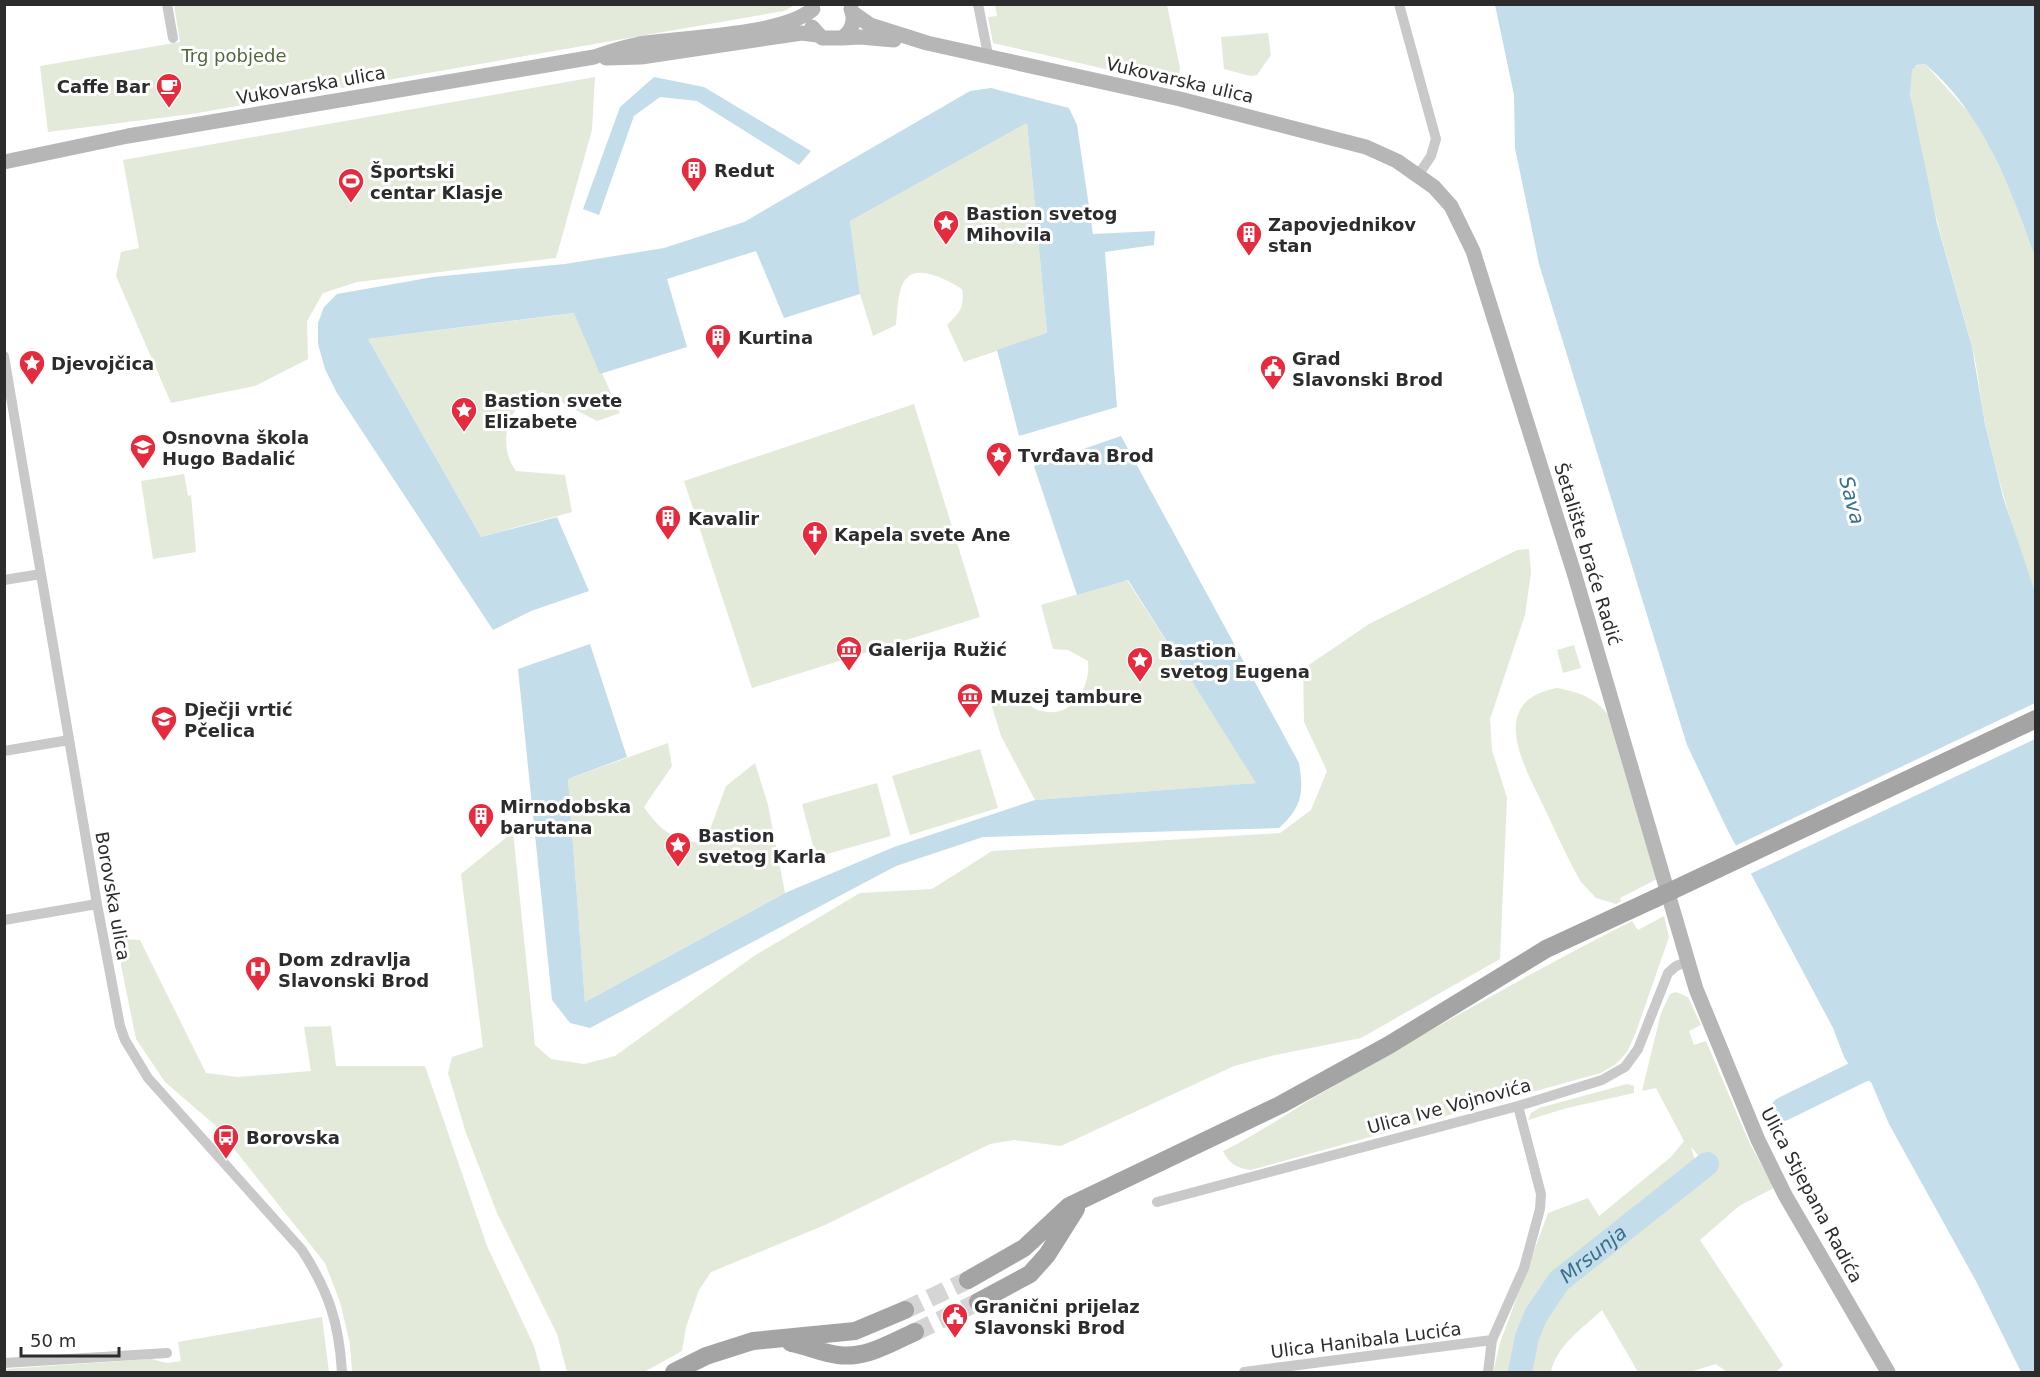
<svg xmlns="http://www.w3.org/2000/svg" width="2040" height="1377" viewBox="0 0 2040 1377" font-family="'DejaVu Sans',sans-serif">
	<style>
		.green { fill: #e3ead9 }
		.water { fill: #c4ddea }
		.pier { fill: #fff }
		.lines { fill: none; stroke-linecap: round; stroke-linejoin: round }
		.river { stroke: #c4ddea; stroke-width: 24 }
		.primary-tunnel { stroke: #d5d5d5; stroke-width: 18; stroke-dasharray: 18 9; stroke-linecap: butt }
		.minor { stroke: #c9c9c9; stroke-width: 10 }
		.secondary { stroke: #b6b6b6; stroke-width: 15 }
		.primary { stroke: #a4a4a4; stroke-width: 18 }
		.primary-bridge { stroke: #a4a4a4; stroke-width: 18 }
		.labels { text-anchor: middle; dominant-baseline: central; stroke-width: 6; stroke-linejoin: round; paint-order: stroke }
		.park-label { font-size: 18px; fill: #50673a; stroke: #fff }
		.street-label { font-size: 18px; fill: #2c2c2c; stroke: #fff }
		.poi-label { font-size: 18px; font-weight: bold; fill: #2c2c2c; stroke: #fff; text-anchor: start }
		.water-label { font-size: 20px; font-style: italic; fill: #3a708d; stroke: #fff }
	</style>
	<rect width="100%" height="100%" fill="#fff"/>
	<path class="green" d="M174 5H795L784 11 192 114 48 132 40 66 180 42Z
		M995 5H1167L1180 68 1178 86 993 43 988 17 997 16Z
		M1268 33 1271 55 1257 75 1250 76 1224 69 1221 37Z
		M1925 64 1971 115 1989 145 2012 194 2035 257V592C2015 538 1999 484 1986 427 1980 401 1979 373 1972 347 1953 275 1930 205 1917 131 1914 113 1907 92 1911 73 1913 66 1918 65 1925 64Z
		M595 77 592 130 556 258 357 282 323 293 307 321 308 359 255 386 171 403 116 276 121 252 139 248 123 160Z
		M1027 123 1047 334 964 362 947 325C960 313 965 306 962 289 944 278 907 257 900 292 897 303 897 314 896 325L873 336 860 294 850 221Z
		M575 313 620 413 597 421 542 392C537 394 528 396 524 400 504 418 500 450 516 471L565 475 572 512 481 537 368 339Z
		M914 404 980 617 752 688 684 481Z
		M184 474 188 496 191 495 196 552 153 559 141 481Z
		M1529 549 1531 573 1525 615 1490 719 1492 750 1507 798 1500 959 1361 1038 1275 1055 1234 1066 1061 1146 1014 1140 990 1144 825 1225 711 1272 699 1290 686 1327 682 1351 644 1372H567L557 1334 497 1213 466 1133 448 1073 452 1057 483 1047 461 874 513 832 535 1045 551 1059 584 1064 615 1056 754 956 860 893 932 889 992 851 1280 833 1311 810 1327 771 1304 722 1303 669 1369 624 1517 550Z
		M1127 580 1257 783 1035 800 1001 736 988 694 1011 690C1020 697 1031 709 1042 711 1072 719 1091 687 1088 661L1068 650 1053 649 1041 605Z
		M1574 645 1581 668 1563 673 1557 650Z
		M1557 688C1580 692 1598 699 1611 719L1657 879 1620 898 1621 901 1616 904 1596 898 1581 882C1567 858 1556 832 1544 807 1524 766 1486 701 1557 688Z
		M668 743 672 766 644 807C662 833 674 840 705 843L726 786 755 763 768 805 785 893 585 1002 568 779Z
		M980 749 998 808 910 835 892 776Z
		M877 783 891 836 816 857 802 804Z
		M1664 916 1669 937 1636 1032 1627 1052 1616 1064 1601 1073 1251 1170C1237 1168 1229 1164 1223 1151 1260 1133 1293 1109 1329 1089 1429 1031 1529 973 1632 921L1638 930Z
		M120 939 140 940 206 1073 238 1077 311 1071 304 1027 331 1026 336 1066H425L487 1246 534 1346 541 1372H352L350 1344 340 1302 325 1263 215 1125 165 1082 136 1039 121 965Z
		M1676 992 1688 997 1701 1025 1689 1031 1694 1045 1706 1041 1749 1142 1774 1188 1739 1206 1700 1240 1783 1365 1776 1372H1727L1716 1364 1690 1372H1638L1602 1310C1583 1328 1556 1346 1551 1372H1528C1531 1350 1539 1322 1552 1304 1585 1257 1665 1208 1713 1173L1691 1147 1695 1161C1669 1182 1642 1203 1616 1224 1568 1262 1510 1304 1511 1372H1493L1500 1343 1548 1213 1588 1198 1599 1216 1671 1157 1684 1141 1656 1088 1642 1091 1661 1013 1670 994Z
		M1627 1084 1634 1086V1093L1567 1108 1528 1120 1531 1113 1539 1108Z
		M322 1317 329 1372H5V1369L151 1359 167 1363 181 1361 178 1342Z"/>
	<path class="water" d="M1495 5H2035V257C2010 187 1984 114 1925 64L1917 65 1912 70 1910 94 1937 223 1972 347 1985 424 2003 497 2035 592V1372H2021L1977 1283 1889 1124 1871 1082 1855 1074 1844 1057 1833 1028 1727 829 1687 745 1539 264 1515 148 1514 95Z
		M654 77 704 87 811 151 799 165 697 101 660 97 634 116 599 215 583 209 620 107Z
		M991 88 1069 108 1077 125 1093 234 1155 231 1154 245 1105 252 1117 407 1019 436 997 350 1047 333 1027 123 850 221 860 294 784 318 756 251 667 279 687 347 600 374 574 313 368 339 481 537 557 517 589 591 531 611 493 630 337 393 325 369 318 344V323L324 307 337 294 433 277 565 264 664 248 744 222 970 91Z
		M1121 436 1299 763C1304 793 1302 807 1279 828L983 837 896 866 590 1028 570 1023 552 1000 518 669 590 644 627 757 568 779 585 1002 785 893 894 847 1035 800 1256 783 1128 580 1077 595 1034 466Z"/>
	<path class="pier" d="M2035 703V739L1748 875 1733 847Z"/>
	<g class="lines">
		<g class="river">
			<path d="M1783 1109 1883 1060"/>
			<path id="s1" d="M1520 1372 1527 1337 1536 1315 1559 1281 1707 1164"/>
		</g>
		<path class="primary-tunnel" d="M905 1310 968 1280
			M915 1332 978 1302"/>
		<path class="minor" d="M167 4 173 38
			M978 4 988 55
			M1399 4 1436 139 1431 156 1419 174
			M4 356 97 904 120 1026 125 1040 148 1078 302 1250C329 1292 339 1323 342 1372
			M4 580 41 574
			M4 751 69 740
			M4 920 97 904
			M1157 1202 1518 1106 1602 1080 1625 1067 1638 1049 1668 973 1676 966 1687 962
			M4 1363 167 1353
			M1244 1372 1492 1340
			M1488 1372 1492 1340 1524 1268 1540 1209 1541 1194 1518 1106"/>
		<path class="secondary" d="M853 13 870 25 927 43 1180 99 1366 147 1397 161 1434 187 1451 206 1473 251 1575 576 1696 989 1758 1140 1785 1195 1888 1372
			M812 27 822 38H842C852 31 856 21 851 9
			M842 38 860 37 894 40
			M606 58 641 57 802 33 817 35
			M4 162 128 136 594 57C609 52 624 47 639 44 682 37 782 36 813 9"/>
		<path class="primary" d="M968 1280 1024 1248 1069 1206 1280 1105 1389 1045 1546 949 1654 899
			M978 1302 1030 1274 1047 1255 1076 1209
			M791 1343C807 1346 822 1353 838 1355 865 1359 891 1343 915 1332
			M674 1372 706 1356 753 1341 855 1331 905 1310"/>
		<path class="primary-bridge" d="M1654 899 2036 719"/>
	</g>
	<defs>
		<g id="cafe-pin" transform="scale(1.35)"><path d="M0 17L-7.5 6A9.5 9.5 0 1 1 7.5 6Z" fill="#e52c3f" stroke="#fff"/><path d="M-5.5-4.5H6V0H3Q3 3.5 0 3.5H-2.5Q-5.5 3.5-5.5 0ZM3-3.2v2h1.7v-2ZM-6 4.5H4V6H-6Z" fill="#fff"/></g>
		<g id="building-pin" transform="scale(1.35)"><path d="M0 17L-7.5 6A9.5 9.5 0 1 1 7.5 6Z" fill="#e52c3f" stroke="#fff"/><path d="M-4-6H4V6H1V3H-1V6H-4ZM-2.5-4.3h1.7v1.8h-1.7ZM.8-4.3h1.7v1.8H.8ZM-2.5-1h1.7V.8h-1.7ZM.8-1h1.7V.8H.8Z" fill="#fff"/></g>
		<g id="stadium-pin" transform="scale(1.35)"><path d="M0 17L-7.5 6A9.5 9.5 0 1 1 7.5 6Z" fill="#e52c3f" stroke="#fff"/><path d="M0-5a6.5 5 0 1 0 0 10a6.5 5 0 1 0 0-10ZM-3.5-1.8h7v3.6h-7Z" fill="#fff"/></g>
		<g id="sight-pin" transform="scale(1.35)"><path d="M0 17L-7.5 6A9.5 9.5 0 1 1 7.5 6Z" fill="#e52c3f" stroke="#fff"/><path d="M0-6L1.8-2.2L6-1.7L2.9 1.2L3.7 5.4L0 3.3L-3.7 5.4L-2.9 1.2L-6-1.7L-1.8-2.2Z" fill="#fff"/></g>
		<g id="civic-pin" transform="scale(1.35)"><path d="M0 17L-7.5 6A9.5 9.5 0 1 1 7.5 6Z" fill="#e52c3f" stroke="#fff"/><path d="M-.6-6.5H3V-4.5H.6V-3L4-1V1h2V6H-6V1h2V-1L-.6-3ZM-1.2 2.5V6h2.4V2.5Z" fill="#fff"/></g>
		<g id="school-pin" transform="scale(1.35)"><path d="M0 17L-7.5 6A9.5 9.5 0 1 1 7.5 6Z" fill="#e52c3f" stroke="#fff"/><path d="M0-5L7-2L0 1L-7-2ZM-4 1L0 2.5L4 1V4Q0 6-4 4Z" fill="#fff"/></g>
		<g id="church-pin" transform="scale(1.35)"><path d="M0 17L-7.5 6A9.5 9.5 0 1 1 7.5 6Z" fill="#e52c3f" stroke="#fff"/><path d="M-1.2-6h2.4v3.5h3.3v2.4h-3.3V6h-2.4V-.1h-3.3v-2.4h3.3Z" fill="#fff"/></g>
		<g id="museum-pin" transform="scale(1.35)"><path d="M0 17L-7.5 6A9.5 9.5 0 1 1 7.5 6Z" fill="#e52c3f" stroke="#fff"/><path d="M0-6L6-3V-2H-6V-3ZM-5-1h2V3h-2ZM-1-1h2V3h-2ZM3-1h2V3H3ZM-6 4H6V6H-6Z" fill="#fff"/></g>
		<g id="hospital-pin" transform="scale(1.35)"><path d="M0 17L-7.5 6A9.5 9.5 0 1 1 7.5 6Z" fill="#e52c3f" stroke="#fff"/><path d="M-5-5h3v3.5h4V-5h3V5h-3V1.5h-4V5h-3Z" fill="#fff"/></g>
		<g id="bus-pin" transform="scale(1.35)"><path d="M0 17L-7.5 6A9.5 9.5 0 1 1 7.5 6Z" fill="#e52c3f" stroke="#fff"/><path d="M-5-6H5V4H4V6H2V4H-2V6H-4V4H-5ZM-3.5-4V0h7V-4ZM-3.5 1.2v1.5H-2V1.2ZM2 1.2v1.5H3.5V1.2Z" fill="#fff"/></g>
	</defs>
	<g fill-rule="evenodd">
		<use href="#cafe-pin" x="169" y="86"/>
		<use href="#building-pin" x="694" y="170"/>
		<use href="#stadium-pin" x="351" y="181"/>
		<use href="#sight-pin" x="946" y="223"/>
		<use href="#building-pin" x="1249" y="234"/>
		<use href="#building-pin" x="718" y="337"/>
		<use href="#sight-pin" x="32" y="363"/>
		<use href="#civic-pin" x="1273" y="368"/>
		<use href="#sight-pin" x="464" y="410"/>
		<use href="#school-pin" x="143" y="447"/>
		<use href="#sight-pin" x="999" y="455"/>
		<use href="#building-pin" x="668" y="518"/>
		<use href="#church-pin" x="815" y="534"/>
		<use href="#museum-pin" x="849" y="649"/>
		<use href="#sight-pin" x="1140" y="660"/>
		<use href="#museum-pin" x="970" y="696"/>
		<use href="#school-pin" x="164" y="719"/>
		<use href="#building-pin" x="481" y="816"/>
		<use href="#sight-pin" x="678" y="845"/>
		<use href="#hospital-pin" x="258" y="969"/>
		<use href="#bus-pin" x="226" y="1137"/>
		<use href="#civic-pin" x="955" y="1316"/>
	</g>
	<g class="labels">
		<g class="park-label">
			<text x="234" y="55">Trg pobjede</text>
		</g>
		<g class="street-label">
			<text transform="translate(1180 80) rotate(13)">Vukovarska ulica</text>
			<text transform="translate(311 85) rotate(-10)">Vukovarska ulica</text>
			<text transform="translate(1588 554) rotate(73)">Šetalište braće Radić</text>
			<text transform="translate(113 896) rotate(80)">Borovska ulica</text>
			<text transform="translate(1449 1106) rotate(-15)">Ulica Ive Vojnovića</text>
			<text transform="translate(1812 1195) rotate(62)">Ulica Stjepana Radića</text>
			<text transform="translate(1366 1340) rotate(-7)">Ulica Hanibala Lucića</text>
		</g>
		<g class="poi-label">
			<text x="150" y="86" text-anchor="end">Caffe Bar</text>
			<text x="714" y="170">Redut</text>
			<text x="370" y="171">Športski<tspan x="370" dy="21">centar Klasje</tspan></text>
			<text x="966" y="213">Bastion svetog<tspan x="966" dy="21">Mihovila</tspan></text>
			<text x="1268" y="224">Zapovjednikov<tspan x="1268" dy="21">stan</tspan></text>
			<text x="738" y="337">Kurtina</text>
			<text x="1292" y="358">Grad<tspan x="1292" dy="21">Slavonski Brod</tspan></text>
			<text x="51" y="363">Djevojčica</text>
			<text x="484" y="400">Bastion svete<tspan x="484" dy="21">Elizabete</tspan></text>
			<text x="162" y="437">Osnovna škola<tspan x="162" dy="21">Hugo Badalić</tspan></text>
			<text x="1018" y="455">Tvrđava Brod</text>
			<text x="688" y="518">Kavalir</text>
			<text x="834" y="534">Kapela svete Ane</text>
			<text x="868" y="649">Galerija Ružić</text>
			<text x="1160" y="650">Bastion<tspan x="1160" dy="21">svetog Eugena</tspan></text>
			<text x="990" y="696">Muzej tambure</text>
			<text x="184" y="709">Dječji vrtić<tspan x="184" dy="21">Pčelica</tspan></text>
			<text x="500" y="806">Mirnodobska<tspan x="500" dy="21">barutana</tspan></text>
			<text x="698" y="835">Bastion<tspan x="698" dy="21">svetog Karla</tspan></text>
			<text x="278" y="959">Dom zdravlja<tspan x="278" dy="21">Slavonski Brod</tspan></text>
			<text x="246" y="1137">Borovska</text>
			<text x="974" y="1306">Granični prijelaz<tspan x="974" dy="21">Slavonski Brod</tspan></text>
		</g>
		<g class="water-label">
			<text transform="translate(1852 500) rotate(75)">Sava</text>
			<text stroke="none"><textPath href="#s1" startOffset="144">Mrsunja</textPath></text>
		</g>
	</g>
	<rect width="2040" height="1377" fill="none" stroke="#2c2c2c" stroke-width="12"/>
	<path d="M21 1347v9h98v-9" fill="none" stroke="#2c2c2c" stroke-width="3"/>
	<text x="30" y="1347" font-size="18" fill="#2c2c2c" stroke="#ffffff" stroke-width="4.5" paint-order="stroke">50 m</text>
</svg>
